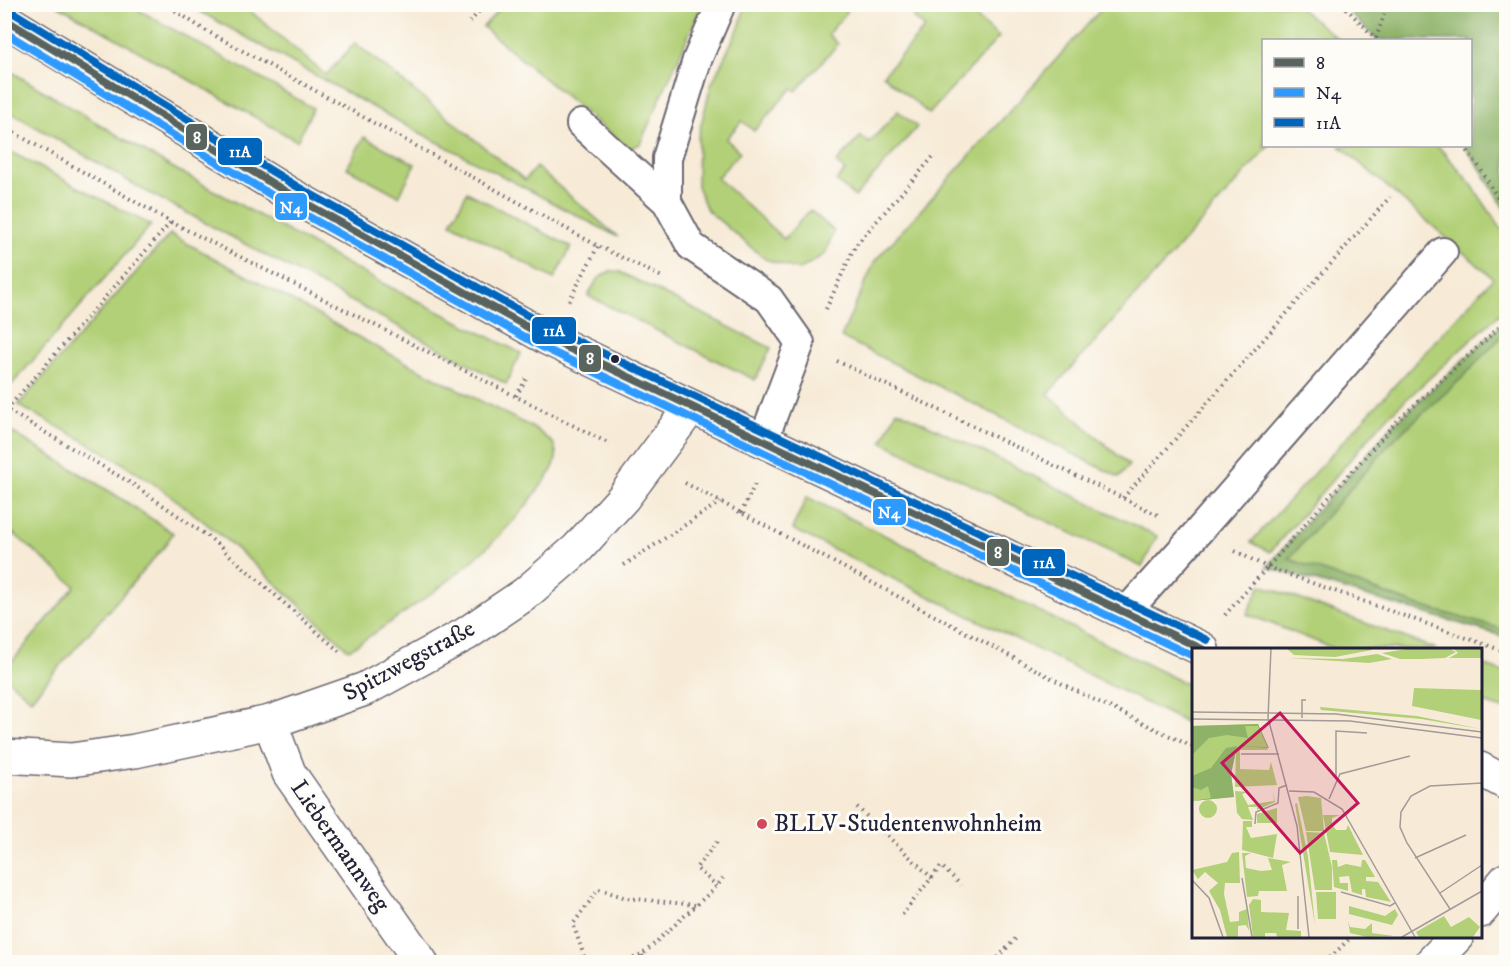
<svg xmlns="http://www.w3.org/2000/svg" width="1511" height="967" viewBox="0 0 1511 967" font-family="'IM FELL DW Pica',serif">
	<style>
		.green { fill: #b2d077; stroke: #6a7959; stroke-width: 1.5 }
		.forest { fill: #8db268; stroke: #586a52; stroke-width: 1.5 }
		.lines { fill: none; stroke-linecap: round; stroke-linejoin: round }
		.service-casing { stroke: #6d6872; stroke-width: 32 }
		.minor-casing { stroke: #6d6872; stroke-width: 36 }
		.tertiary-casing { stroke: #6d6872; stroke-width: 36 }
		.secondary-casing { stroke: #6d6872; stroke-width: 36 }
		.path { stroke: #6d6872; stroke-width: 4; stroke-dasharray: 1.5 4.5; stroke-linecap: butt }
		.service { stroke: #fff; stroke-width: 28 }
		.minor { stroke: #fff; stroke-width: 33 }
		.tertiary { stroke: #fff; stroke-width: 33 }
		.secondary { stroke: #fff; stroke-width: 33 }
		.bus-1-casing { stroke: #fdfcf7; stroke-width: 12 }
		.bus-2-casing { stroke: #fdfcf7; stroke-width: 12 }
		.bus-3-casing { stroke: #fdfcf7; stroke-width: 12 }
		.bus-1 { stroke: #59645e; stroke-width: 8 }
		.bus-2 { stroke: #2e9afe; stroke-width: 8 }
		.bus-3 { stroke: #0065bd; stroke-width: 8 }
		.bus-dot { fill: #22223b; stroke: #fdfcf7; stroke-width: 2 }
		.poi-dot { fill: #d1495b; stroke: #fdfcf7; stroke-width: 2 }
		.labels { text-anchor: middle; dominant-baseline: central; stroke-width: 6; stroke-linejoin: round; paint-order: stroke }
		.street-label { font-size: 24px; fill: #22223b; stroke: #fdfcf7 }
		.poi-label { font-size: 24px; fill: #22223b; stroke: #fdfcf7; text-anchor: start }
		.inset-road { fill: none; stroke: #a29b99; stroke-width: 1.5 }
		.view { fill: #c2185b; fill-opacity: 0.15; stroke: #c2185b; stroke-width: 3 }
		.inset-edge { fill: none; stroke: #22223b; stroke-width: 3 }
		.line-badge { stroke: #fdfcf7; stroke-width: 2 }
		.badge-label { font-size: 16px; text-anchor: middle; font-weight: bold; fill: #fff }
	</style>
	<rect width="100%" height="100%" fill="#fdfcf7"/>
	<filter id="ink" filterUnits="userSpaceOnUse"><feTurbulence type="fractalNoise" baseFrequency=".0167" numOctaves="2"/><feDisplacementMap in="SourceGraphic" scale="12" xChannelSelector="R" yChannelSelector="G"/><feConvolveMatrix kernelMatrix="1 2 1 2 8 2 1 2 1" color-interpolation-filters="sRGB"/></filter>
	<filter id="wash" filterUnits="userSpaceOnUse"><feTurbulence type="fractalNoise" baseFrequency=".008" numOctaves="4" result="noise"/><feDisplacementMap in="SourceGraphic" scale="24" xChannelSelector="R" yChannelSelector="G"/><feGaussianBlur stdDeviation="1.35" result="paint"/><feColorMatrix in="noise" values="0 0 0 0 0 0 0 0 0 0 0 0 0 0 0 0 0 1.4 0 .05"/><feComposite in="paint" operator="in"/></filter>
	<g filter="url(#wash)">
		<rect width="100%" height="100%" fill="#f7ebd7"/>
		<path class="green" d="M1106 4 1296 5 1339 40H1264V146H1269L1048 394 1129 465 1119 477 841 337 875 261Z
			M57 5H130L313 108 297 141Z
			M188 5H204L211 9 215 5H243L326 75 355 43 525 180 536 167 618 237 409 127Z
			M503 5H702L640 144 629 149 483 27Z
			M745 5H839L847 12 828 34 838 44 796 91 792 88 754 131 742 121 726 139 740 152 717 178 784 239 810 210 834 231 825 254 799 270 765 259 707 210 697 186 698 137 711 85 740 25Z
			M925 5H962L999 37 929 114 883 75 925 28 913 17Z
			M5 68 159 160 374 279 521 353 506 384 144 190 5 109Z
			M898 111 917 127 855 197 836 181 845 171 836 163 861 136 869 143Z
			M364 137 415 164 399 196 347 168Z
			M1340 146H1438L1472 185 1506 236V308L1387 417 1270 552 1251 542 1493 278Z
			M5 149 151 225 8 389 5 391Z
			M467 192 571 247 554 279 451 223Z
			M170 234 382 350 537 430 554 444C555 448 557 454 556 458 555 469 544 481 538 490 490 558 417 605 349 650 287 594 226 535 157 486 114 455 65 431 18 405Z
			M612 271 620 272 771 348 755 380 588 296C594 284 598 275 612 271Z
			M1506 321V637L1267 567 1395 423Z
			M897 410 1157 536 1142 567 882 442Z
			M5 428 114 494 173 533 164 547 31 699 5 677V670L75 586 13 533 5 543Z
			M807 497 1193 687V726L792 529Z
			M1261 585 1436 649H1335L1247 614Z
			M1480 664 1506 673V710L1480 702Z"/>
		<path class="forest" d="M1342 5H1506V212L1480 168 1464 146H1470V40H1377Z
			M1506 321V332L1461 379 1392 441 1289 559 1420 606 1506 630V637L1267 567 1395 423Z"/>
	</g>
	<g filter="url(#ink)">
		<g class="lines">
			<g class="service-casing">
				<path id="service" d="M721 4 697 60 667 158V202L691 246 769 299 800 343 763 441
					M581 124 667 202
					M1125 613 1197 533 1443 252"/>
			</g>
			<g class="minor-casing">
				<path id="minor" d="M270 722 289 773 421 962
					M4 756 71 760 135 751 270 722 365 689 466 634 525 594 577 549 623 498 691 407"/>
			</g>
			<g class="tertiary-casing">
				<path id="tertiary" d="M4 19 291 195 549 339 1202 649
					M1480 769 1506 783"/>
			</g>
			<g class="secondary-casing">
				<path id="secondary" d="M1480 911 1506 880
					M1432 962 1457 936"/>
			</g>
			<path class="path" d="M165 4 203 29 598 246 662 277
				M1342 4 1377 40
				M470 22 485 4
				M1376 38 1388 4
				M4 127 171 222 610 444
				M1464 146 1480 168 1506 212
				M569 301 598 246
				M826 309 855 246 933 157
				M837 361 1160 516
				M516 396 528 376
				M4 408 134 485 210 538 340 652
				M7 409 171 222
				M685 483 1072 689 1193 747
				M1123 498 1390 197
				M741 513 755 484
				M1235 551 1267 567 1506 652
				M624 565 720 502
				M1225 615 1395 423 1506 321
				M857 807 932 878
				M717 842 696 868 717 886
				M902 915 941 866 961 885
				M642 955 644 962
				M586 962 573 924 599 889 626 898 696 905
				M622 962 642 955 717 886 723 878
				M994 962 1017 937
				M1326 962 1352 936"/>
			<use href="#service" class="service"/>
			<use href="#minor" class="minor"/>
			<use href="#tertiary" class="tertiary"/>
			<use href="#secondary" class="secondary"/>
			<g class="bus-1-casing">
				<path id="bus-1" d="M4 19 291 195 549 339 1202 649"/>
			</g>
			<g class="bus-2-casing">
				<path id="bus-2" d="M4 32 286 204 544 348 1193 656"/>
			</g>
			<g class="bus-3-casing">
				<path id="bus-3" d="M9 10 296 186 554 330 1207 640"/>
			</g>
			<use href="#bus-1" class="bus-1"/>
			<use href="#bus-2" class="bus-2"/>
			<use href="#bus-3" class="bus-3"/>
		</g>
	</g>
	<circle class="bus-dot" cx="615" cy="359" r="5"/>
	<circle class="poi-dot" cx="762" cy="824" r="6"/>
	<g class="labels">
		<g class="street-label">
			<text transform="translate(409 661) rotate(-28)">Spitzwegstraße</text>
			<text transform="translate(340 846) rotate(55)">Liebermannweg</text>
		</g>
		<g class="poi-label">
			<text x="774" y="824">BLLV-Studentenwohnheim</text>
		</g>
	</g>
	<g transform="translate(1192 648)">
		<rect width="290" height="290" fill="#f7ebd7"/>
		<path d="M94 0H180V2L143 9 102 7ZM221 0H256L264 4 253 10 230 11H208L190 5ZM261 0H289V10H257L266 5ZM185 6 200 11 177 15 96 10 151 11ZM222 40 289 42V72L220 58ZM128 59 225 68 289 81 229 71 129 62ZM66 76 76 102H48V121L77 122 79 114 85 137 43 139 44 102 39 126 42 149 0 153V78ZM43 143 57 144 50 146 56 157 82 153 81 143 83 154 65 162V159H56L61 172 50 171 45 165ZM115 148 129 150 132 183H114L106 149ZM7 161a9 9 0 1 1 18 0a9 9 0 1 1-18 0ZM105 155 116 208 123 277 103 156ZM85 160V175H65V166ZM131 167H148L140 170V176L144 182H154L156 177 171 207 138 204ZM51 173H60V179H54L59 190 85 186 81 210 50 202ZM114 184 132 185 140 219V242H123ZM47 204 48 235H33L32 246 38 274 47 273V264L55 261 57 283 54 277 46 278V289H35L28 262 17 243 26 235 13 224 6 231 0 222 35 214 40 205ZM50 205H59L53 208 54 220 69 223 80 222 76 210 99 214 90 217 95 243H67L66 248 55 249ZM140 212H145L146 219 154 216 169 219 170 212H173L183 229H174V233L186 234 199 254 174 249 173 241H170V247L160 244 157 228 147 229 148 235H156V243L142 239ZM124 244H144V271H126ZM61 251 69 252V264L97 265 94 282 109 283V289H85L84 285H73V289H61L57 257ZM157 258 193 268 203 261 206 267 200 277 157 266ZM252 268 259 279 277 269 288 279 281 289H227L224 284ZM156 273 158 279 173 281 180 275V285L202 288 175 289 158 285Z" fill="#b2d077"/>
		<path d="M66 76 77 100 45 98 39 126 42 149 0 153 19 150 16 138 9 142 0 139V128L19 120 34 100 45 98 75 99 66 78H53L56 90 35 87 17 90 0 107V78Z" fill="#8db268"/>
		<path class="inset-road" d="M79 0 76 70 105 178 117 289M0 64 144 66 290 84M110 70V52H114M0 71 158 73 290 90M49 106H87M144 130V83L175 85M97 143 122 144 150 161 223 289M137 151 148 126 218 108M63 176 64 164 86 155 87 140 95 137M223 210 274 187M50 230 60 289M0 232 17 250 31 289M149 244 198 258 203 255M248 245 290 217M258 261 215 195 208 179 209 164 219 148 238 138 290 135M106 281V248M210 289 290 243"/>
		<path class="view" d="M88 65 166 155 108 205 30 115Z"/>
		<rect width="290" height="290" class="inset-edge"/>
	</g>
	<g class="line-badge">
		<rect x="185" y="123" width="23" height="28" rx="6" fill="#59645e"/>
		<rect x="217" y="137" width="46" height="29" rx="6" fill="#0065bd"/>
		<rect x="274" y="192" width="34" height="29" rx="6" fill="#2e9afe"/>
		<rect x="531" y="316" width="46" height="29" rx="6" fill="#0065bd"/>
		<rect x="578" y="344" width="24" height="29" rx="6" fill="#59645e"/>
		<rect x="872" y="498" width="35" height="28" rx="6" fill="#2e9afe"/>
		<rect x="986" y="538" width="24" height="29" rx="6" fill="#59645e"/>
		<rect x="1021" y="548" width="45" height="29" rx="6" fill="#0065bd"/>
	</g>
	<g class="badge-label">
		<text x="197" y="143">8</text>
		<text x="240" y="157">11A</text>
		<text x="291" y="213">N4</text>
		<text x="554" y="336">11A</text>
		<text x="590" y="364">8</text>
		<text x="889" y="518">N4</text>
		<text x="998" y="558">8</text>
		<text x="1044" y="568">11A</text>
	</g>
	<rect width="1511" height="967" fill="none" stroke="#fdfcf7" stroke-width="24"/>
	<rect x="1262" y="39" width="210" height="108" fill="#fdfcf7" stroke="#a5a5ac" stroke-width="1.5"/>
	<rect x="1274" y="58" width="30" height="9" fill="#59645e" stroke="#a5a5ac" stroke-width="1.5"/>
	<text x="1316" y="69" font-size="18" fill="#22223b">8</text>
	<rect x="1274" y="88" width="30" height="9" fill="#2e9afe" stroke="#a5a5ac" stroke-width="1.5"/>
	<text x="1316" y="99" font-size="18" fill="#22223b">N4</text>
	<rect x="1274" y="118" width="30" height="9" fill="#0065bd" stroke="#a5a5ac" stroke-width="1.5"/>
	<text x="1316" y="129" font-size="18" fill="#22223b">11A</text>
</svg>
